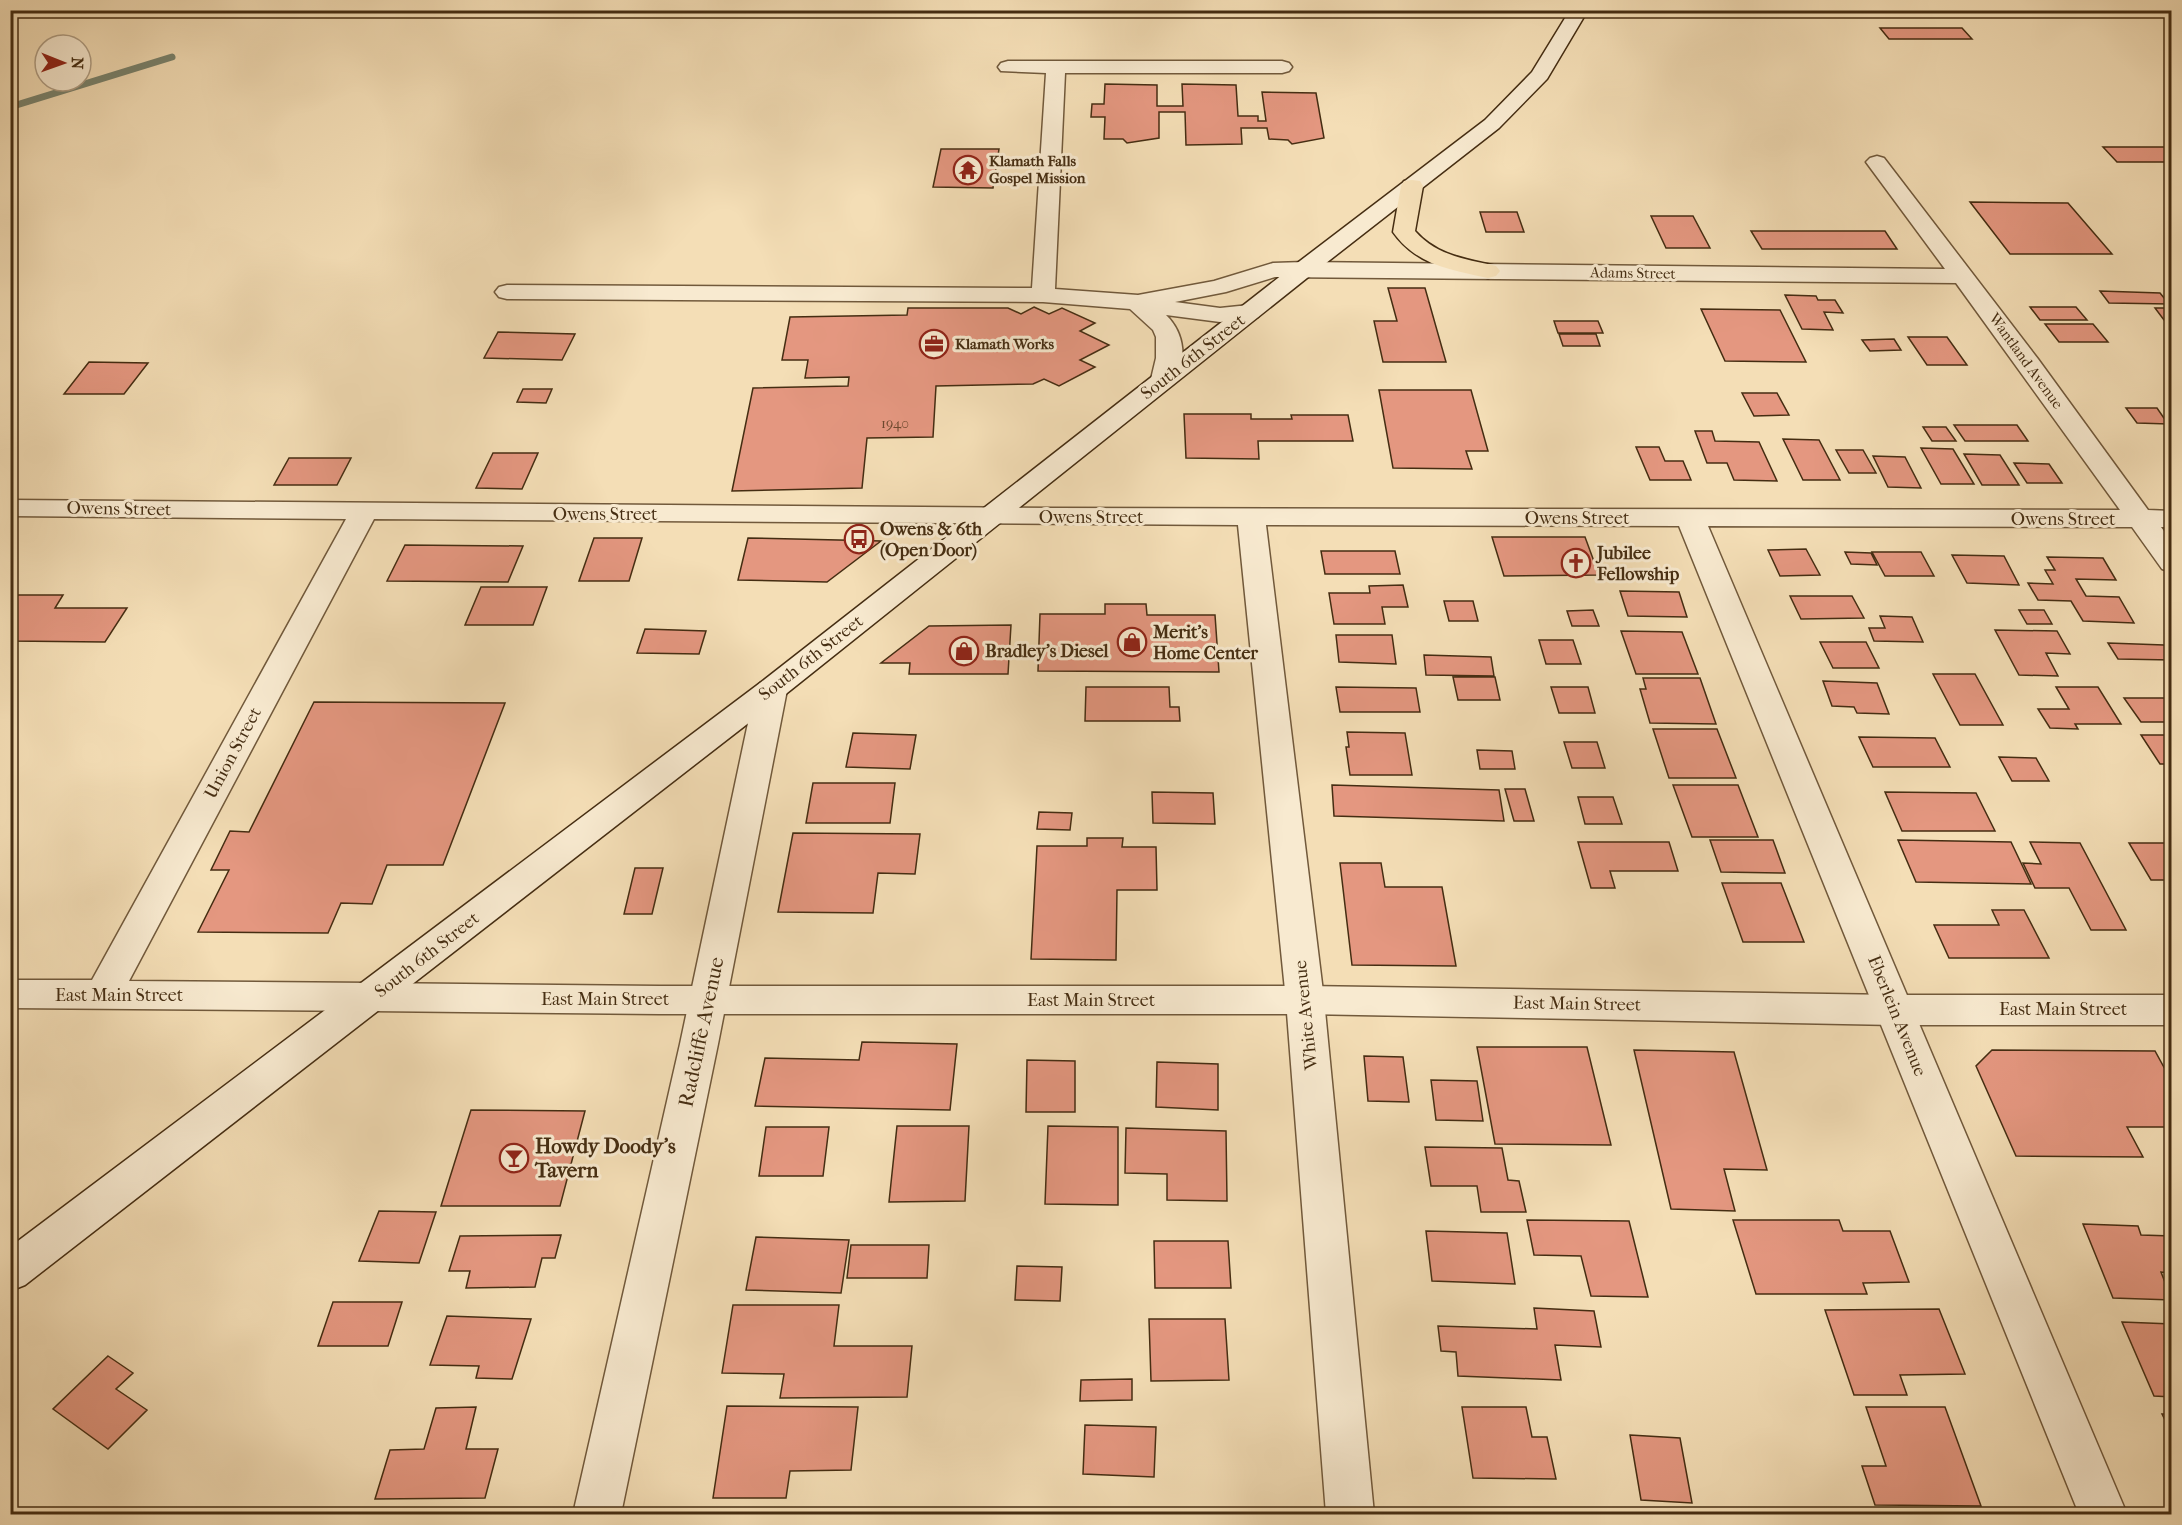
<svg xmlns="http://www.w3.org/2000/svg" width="2182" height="1525" viewBox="0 0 2182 1525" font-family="'IM FELL French Canon',serif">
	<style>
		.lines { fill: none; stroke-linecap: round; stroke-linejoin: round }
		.stream { stroke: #79836e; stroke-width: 7 }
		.building { fill: #e49780; stroke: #452d12; stroke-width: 1.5 }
		.minor-casing { stroke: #71593b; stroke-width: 3 }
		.tertiary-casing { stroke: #71593b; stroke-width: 3 }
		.secondary-casing { stroke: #452d12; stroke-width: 3 }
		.primary-casing { stroke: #452d12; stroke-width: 3 }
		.minor { fill: #f8ead0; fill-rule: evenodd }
		.tertiary { fill: #f8ead0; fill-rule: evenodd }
		.secondary { fill: #f8ead0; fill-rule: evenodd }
		.primary { fill: #f4deb6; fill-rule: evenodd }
		.labels { text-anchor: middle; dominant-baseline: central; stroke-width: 6; stroke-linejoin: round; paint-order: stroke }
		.far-number-label { font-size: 14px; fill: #6d482e }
		.far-poi-label { font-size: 15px; font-weight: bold; fill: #452d12; stroke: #f8ead0; text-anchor: start }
		.far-street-label { font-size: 15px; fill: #452d12; stroke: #f8ead0 }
		.street-label { font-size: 18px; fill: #452d12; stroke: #f8ead0 }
		.poi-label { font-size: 18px; font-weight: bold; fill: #452d12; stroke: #f8ead0; text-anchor: start }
		.near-street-label { font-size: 21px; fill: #452d12; stroke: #f8ead0 }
		.near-poi-label { font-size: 21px; font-weight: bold; fill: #452d12; stroke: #f8ead0; text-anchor: start }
	</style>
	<rect width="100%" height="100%" fill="#f4deb6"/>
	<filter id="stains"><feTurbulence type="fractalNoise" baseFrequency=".00333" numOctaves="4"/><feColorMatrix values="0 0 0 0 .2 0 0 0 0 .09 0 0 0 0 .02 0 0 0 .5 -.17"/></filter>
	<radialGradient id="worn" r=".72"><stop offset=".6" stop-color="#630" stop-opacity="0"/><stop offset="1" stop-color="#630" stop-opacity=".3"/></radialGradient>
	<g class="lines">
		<path class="stream" d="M10 107 172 57"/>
	</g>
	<path class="building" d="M1880 28H1962L1972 39H1889Z
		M1105 84 1157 85V106H1183L1182 84 1236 85 1238 116H1258V121H1266L1262 92 1316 93 1324 138 1292 144 1288 140 1269 139 1267 128H1241L1242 144 1186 145 1185 112H1159V138L1127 143 1123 139H1104L1105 117H1091L1092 104H1104Z
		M2103 147H2169L2172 150V169L2165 162H2117Z
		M941 149H999L993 188 933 187Z
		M1970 202 2068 203 2112 254H2010Z
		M1480 212H1517L1524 232H1486Z
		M1651 216H1693L1710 248H1666Z
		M1751 231H1885L1897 249H1762Z
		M1388 288H1425L1446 362H1383L1374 321H1397Z
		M2100 291 2160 293 2169 304 2109 303Z
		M1785 295 1816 296 1818 300H1835L1843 313 1824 312 1833 330 1802 329Z
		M1034 307 1049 314 1062 308 1095 323 1080 331 1109 345 1080 360 1095 367 1059 386 1044 379 1033 384 936 386 933 437 867 438 862 488 732 491 753 388 848 386 849 377 805 378 808 360H782L790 317 907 315 908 308H1008L1021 314Z
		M2030 307H2076L2087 320H2040Z
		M2155 308H2172V320H2164Z
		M1701 309 1780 310 1806 362 1725 361Z
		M1554 321H1598L1603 333H1558Z
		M2045 324H2093L2108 342H2059Z
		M498 332 575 334 562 360 484 358Z
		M1559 334H1596L1600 346H1563Z
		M1908 337H1947L1967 365H1927Z
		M1894 339 1901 350 1870 351 1862 340Z
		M89 362 148 363 124 394H64Z
		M523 389H552L546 403 517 402Z
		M1379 390H1471L1488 451H1466L1472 469 1393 468Z
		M1742 393H1777L1789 415 1754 416Z
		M2126 408H2157L2168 424 2137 423Z
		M1184 414H1251V419H1292L1291 415H1348L1353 441H1258L1259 459 1186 458Z
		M1954 425H2017L2028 441H1965Z
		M1923 427H1946L1956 441H1932Z
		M1695 431H1712L1715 441 1759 442 1777 481 1734 480 1727 463H1707Z
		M1783 439 1819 440 1840 480H1803Z
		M1636 447H1659L1665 461H1683L1691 480H1650Z
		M1921 448 1953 449 1974 484H1941Z
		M1836 450H1863L1876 473H1849Z
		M493 453H538L522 489 476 488Z
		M1964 454 2000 455 2019 485H1982Z
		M1873 456 1905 457 1921 488 1888 487Z
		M289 458H351L337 485H274Z
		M2014 463 2049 464 2062 483H2027Z
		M1492 537H1585L1599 575 1504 576Z
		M594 538H642L629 581H579Z
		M748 538 881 541 827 582 738 580Z
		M405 545 523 546 508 582 387 581Z
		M1806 549 1820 575 1780 576 1768 550Z
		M1321 551H1395L1400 574H1325Z
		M1845 552 1871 553 1877 565 1851 564Z
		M1872 552H1921L1934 576H1885Z
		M1952 555 2004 556 2019 585 1967 583Z
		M2047 557 2103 558 2116 580 2076 579 2086 596 2119 597 2134 623 2083 621 2071 601 2038 600 2028 583 2053 584 2045 570H2055Z
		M1403 585 1408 607H1382L1385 624H1334L1329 593H1370L1369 586Z
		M481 587H547L533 625H465Z
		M1620 591 1679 592 1687 617 1628 616Z
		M18 595H63L55 608H127L105 642 10 641V606Z
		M1790 596H1852L1864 618 1801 619Z
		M1444 601H1473L1478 621H1449Z
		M1105 604H1146L1147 615H1215L1219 672 1038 671 1040 614H1105Z
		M1593 610 1599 626H1572L1567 611Z
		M2019 610H2044L2052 624H2027Z
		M1880 616 1912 617 1923 642 1874 641 1869 628H1885Z
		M1011 625 1008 674H909L910 663H881L929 626Z
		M645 629 706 631 699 654 637 653Z
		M1995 630 2057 631 2070 654 2046 653 2058 676 2019 675Z
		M1621 631 1682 632 1698 674H1636Z
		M1336 635H1392L1396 664 1339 662Z
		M1539 640H1573L1581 664H1546Z
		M1820 642H1866L1879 668H1833Z
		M2108 643 2164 645 2172 660 2118 659Z
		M1424 655 1491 657 1494 676 1426 675Z
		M1933 674H1975L2003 725H1960Z
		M1453 677H1495L1500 700H1458Z
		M1643 678H1700L1716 724 1650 723 1640 689H1646Z
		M1823 681 1877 683 1889 714 1857 713 1854 707 1832 706Z
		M1086 687H1169L1170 707H1179L1180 721H1085Z
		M1336 687 1416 688 1420 712H1340Z
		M1551 687H1588L1595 713H1559Z
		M2056 687H2098L2121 724H2075L2078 729 2050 728 2038 709H2069Z
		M2124 698H2172V722H2141Z
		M314 702 505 703 443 865H387L372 904 341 903 328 933 198 932 229 870H211L230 831 249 832Z
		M1653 729H1717L1736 778H1669Z
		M1347 732 1405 733 1412 775H1350L1346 747H1349Z
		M853 733 916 735 910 769 846 767Z
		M2141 735H2172V764H2160Z
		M1859 737 1935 738 1950 767H1873Z
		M1564 742H1597L1605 768H1572Z
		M1477 750 1512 751 1515 769H1480Z
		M1999 757 2036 758 2049 781H2012Z
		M813 783H895L890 823H806Z
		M1332 785 1499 790 1504 821 1334 816Z
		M1673 785H1738L1758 837H1692Z
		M1505 789H1525L1534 821H1514Z
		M1152 792 1213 793 1215 824 1153 823Z
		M1885 792 1976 793 1995 831H1902Z
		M1578 797H1613L1622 824H1585Z
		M1039 812 1072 813 1070 830 1037 829Z
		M793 833 920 834 915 874 878 873 873 913 778 912Z
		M1087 838H1123L1122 847H1156L1157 890H1117L1116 960 1031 959 1037 846H1087Z
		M1710 840H1773L1785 873 1721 872Z
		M1898 840 2011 842 2031 884 1916 882Z
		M1578 842H1669L1678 871H1610L1615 888H1591Z
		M2030 842 2080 843 2126 930H2091L2069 888H2035L2023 863 2041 864Z
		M2129 843H2172V880H2151Z
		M1340 863H1381L1385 887H1442L1456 966 1352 965Z
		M635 868H663L652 914H624Z
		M1722 883H1781L1804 942H1743Z
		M1992 910H2024L2049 958H1949L1934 925H1999Z
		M862 1042 957 1044 950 1110 755 1106 765 1058 859 1060Z
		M1477 1047H1587L1611 1145 1495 1144Z
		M1634 1050 1734 1052 1767 1170 1724 1169 1735 1211 1671 1209Z
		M1992 1050 2155 1051 2172 1082V1127H2127L2143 1157 2016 1156 1976 1066Z
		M1364 1056 1403 1057 1409 1102 1368 1101Z
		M1027 1060 1075 1061V1112H1026Z
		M1157 1062 1218 1064V1110L1156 1107Z
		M1431 1080 1477 1081 1483 1121 1436 1120Z
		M471 1110 585 1111 560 1206H441Z
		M897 1126H969L965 1201 889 1202Z
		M1048 1126 1118 1127V1205L1045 1204Z
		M766 1127H829L823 1176H759Z
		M1126 1128 1226 1131 1227 1201 1167 1200V1174L1125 1173Z
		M1425 1147 1502 1148 1508 1180 1519 1181 1526 1212H1481L1477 1186H1431Z
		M379 1211 436 1212 419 1263 359 1261Z
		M1527 1220 1629 1221 1648 1297 1591 1296 1581 1256 1534 1255Z
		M1733 1220H1839L1843 1231H1890L1909 1282 1863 1283 1867 1294H1756Z
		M2083 1224 2138 1226 2141 1235 2172 1236V1273L2161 1272 2172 1300 2113 1298Z
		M1426 1231 1507 1233 1515 1284 1432 1281Z
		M561 1235 555 1258H542L535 1287 466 1288 470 1271H449L460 1236Z
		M756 1237 849 1240 841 1293 746 1290Z
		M1154 1241H1228L1231 1288H1155Z
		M851 1245H929L927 1278H847Z
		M1017 1266 1062 1267 1060 1301 1015 1300Z
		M333 1302H402L388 1346H318Z
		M733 1305H839L834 1346H912L907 1397 780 1398 784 1374 722 1373Z
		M1534 1308 1594 1311 1601 1347 1555 1345 1561 1380 1458 1376 1456 1352 1441 1351 1438 1326 1537 1329Z
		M1939 1309 1965 1374 1900 1375 1907 1395H1854L1825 1310Z
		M447 1316 531 1319 512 1379 476 1378 479 1366 430 1365Z
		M1149 1319H1225L1229 1380 1151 1381Z
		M2122 1322 2172 1324V1397L2154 1396Z
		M108 1356 133 1373 116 1389 147 1410 108 1449 53 1409Z
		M1132 1379V1400L1080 1401 1081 1380Z
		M727 1406 858 1407 851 1470 790 1471 786 1498H713Z
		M476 1407 466 1449H498L485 1498 375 1499 390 1450 424 1449 436 1408Z
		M1462 1407H1526L1532 1437H1547L1556 1479 1473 1478Z
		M1866 1407H1945L1981 1506 1875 1505 1862 1466H1886Z
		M2162 1414H2172V1434Z
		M1085 1425 1156 1427 1154 1477 1083 1474Z
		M1630 1435 1680 1438 1692 1503 1641 1500Z"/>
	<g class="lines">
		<g class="minor-casing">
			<path id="minor" d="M1008 61H1282L1289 63 1292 67 1289 71 1282 73H1065L1055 289 1138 295 1214 281 1273 263 1304 262 1945 269 1866 162 1870 158 1877 156 1884 158 2038 359 2148 510 2172 511V527H2161L2172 542V572L2162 569 2132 527 1708 526 2127 1514H2079L1679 526 1266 525 1324 1000 1374 1514H1326L1286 1000 1238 525 374 519 129 981 372 983 385 987 391 997 385 1007 372 1011 10 1008V980H92L346 519 10 516V500L1053 508 2120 510 1956 283 1275 277 1226 292 1175 302 1220 308 1249 305 1258 307 1261 312 1258 317 1220 322 1166 315C1185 333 1188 363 1173 384L1164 387 1155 384 1151 379 1156 358V337L1153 330 1130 309 1043 302 507 299 499 297 495 292 499 287 507 285 1032 288 1046 73 1001 71 998 67 1001 63Z
				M771 680 782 683 787 690 718 1044 621 1514H573L680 1044 755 690 760 683Z"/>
		</g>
		<g class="tertiary-casing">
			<path id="tertiary" d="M372 983 659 986H1305L1895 995H2172V1025H1895L1305 1014H659L372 1011 359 1007 353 997 359 987Z"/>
		</g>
		<g class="secondary-casing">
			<path id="secondary" d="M1570 10H1588L1547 79 1499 128 1312 274 782 697 25 1285 10 1291V1247L760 683 1296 264 1485 120 1532 72Z"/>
		</g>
		<g class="primary-casing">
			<path id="primary" d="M1412 180 1420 181 1423 186 1415 231C1437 256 1466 259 1496 266L1500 271 1496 276 1488 278C1451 270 1416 265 1393 232L1401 186 1404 181Z"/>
		</g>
		<use href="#minor" class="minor"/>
		<use href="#tertiary" class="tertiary"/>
		<use href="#secondary" class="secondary"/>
		<use href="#primary" class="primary"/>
	</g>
	<defs>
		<g id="temple-ring" transform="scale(1.5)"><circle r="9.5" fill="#f8ead0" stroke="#8f2418" stroke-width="1.5"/><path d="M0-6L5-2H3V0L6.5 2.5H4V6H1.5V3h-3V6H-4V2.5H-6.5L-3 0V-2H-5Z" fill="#8f2418"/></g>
		<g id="office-ring" transform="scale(1.5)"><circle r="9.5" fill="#f8ead0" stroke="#8f2418" stroke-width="1.5"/><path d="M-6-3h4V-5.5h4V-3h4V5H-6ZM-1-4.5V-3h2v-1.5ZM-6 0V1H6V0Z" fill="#8f2418"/></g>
		<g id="bus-ring" transform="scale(1.5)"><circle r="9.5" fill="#f8ead0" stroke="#8f2418" stroke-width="1.5"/><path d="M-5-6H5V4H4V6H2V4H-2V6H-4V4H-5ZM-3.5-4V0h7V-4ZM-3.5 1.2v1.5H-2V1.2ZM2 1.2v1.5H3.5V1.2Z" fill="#8f2418"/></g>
		<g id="church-ring" transform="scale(1.5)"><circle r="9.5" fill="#f8ead0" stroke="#8f2418" stroke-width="1.5"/><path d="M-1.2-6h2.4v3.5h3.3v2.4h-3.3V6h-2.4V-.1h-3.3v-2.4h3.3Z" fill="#8f2418"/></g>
		<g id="shop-ring" transform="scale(1.5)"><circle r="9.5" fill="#f8ead0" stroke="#8f2418" stroke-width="1.5"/><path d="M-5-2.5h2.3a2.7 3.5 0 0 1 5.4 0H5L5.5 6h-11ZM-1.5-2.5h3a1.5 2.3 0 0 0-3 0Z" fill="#8f2418"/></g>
		<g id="bar-ring" transform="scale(1.5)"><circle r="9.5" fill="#f8ead0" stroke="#8f2418" stroke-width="1.5"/><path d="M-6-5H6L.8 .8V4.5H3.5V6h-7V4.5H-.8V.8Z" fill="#8f2418"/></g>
	</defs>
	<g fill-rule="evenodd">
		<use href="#temple-ring" x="968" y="170"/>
		<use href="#office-ring" x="934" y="344"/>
		<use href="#bus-ring" x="859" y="539"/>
		<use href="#church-ring" x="1576" y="563"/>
		<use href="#shop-ring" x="1132" y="642"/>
		<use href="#shop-ring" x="964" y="651"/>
		<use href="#bar-ring" x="514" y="1158"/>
	</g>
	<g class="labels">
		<g class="far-number-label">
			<text x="895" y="423">1940</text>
		</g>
		<g class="far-poi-label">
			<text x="989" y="161">Klamath Falls<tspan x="989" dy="17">Gospel Mission</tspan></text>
			<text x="955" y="344">Klamath Works</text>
		</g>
		<g class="far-street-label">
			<text transform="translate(1633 273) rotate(1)">Adams Street</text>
			<text transform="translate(2026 361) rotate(54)">Wantland Avenue</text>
		</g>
		<g class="street-label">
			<text transform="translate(1193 357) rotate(-38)">South 6th Street</text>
			<text transform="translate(119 509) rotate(1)">Owens Street</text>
			<text x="605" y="514">Owens Street</text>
			<text x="1091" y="517">Owens Street</text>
			<text x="1577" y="518">Owens Street</text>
			<text x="2063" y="519">Owens Street</text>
			<text transform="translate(811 658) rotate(-38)">South 6th Street</text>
			<text transform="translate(233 753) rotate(-62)">Union Street</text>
			<text transform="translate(427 955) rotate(-38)">South 6th Street</text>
			<text x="119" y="995">East Main Street</text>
			<text x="605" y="999">East Main Street</text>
			<text x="1091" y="1000">East Main Street</text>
			<text transform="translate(1577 1004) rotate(1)">East Main Street</text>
			<text x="2063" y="1009">East Main Street</text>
			<text transform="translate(1306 1015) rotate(-96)">White Avenue</text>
			<text transform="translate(1897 1016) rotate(68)">Eberlein Avenue</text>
		</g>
		<g class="poi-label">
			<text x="880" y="529">Owens &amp; 6th<tspan x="880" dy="21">(Open Door)</tspan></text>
			<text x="1597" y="553">Jubilee<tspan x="1597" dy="21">Fellowship</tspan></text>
			<text x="1153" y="632">Merit's<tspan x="1153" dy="21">Home Center</tspan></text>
			<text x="985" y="651">Bradley's Diesel</text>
		</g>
		<g class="near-street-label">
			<text transform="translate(701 1032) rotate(-78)">Radcliffe Avenue</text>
		</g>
		<g class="near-poi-label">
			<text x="535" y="1146">Howdy Doody's<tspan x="535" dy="24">Tavern</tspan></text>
		</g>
	</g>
	<rect width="2182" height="1525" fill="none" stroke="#f4deb6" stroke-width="36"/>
	<rect x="12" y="12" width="2158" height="1501" fill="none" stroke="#452d12" stroke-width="3"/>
	<rect x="18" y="18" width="2146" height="1489" fill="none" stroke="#452d12" stroke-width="1.5"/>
	<g transform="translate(63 63) rotate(91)"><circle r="28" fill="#f8ead0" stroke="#b09e84" stroke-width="1.5"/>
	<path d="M0-4.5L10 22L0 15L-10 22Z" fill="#8f2418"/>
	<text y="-9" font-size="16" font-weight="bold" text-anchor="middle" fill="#452d12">N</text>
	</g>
	<rect width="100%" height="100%" filter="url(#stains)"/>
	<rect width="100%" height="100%" fill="url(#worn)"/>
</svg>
